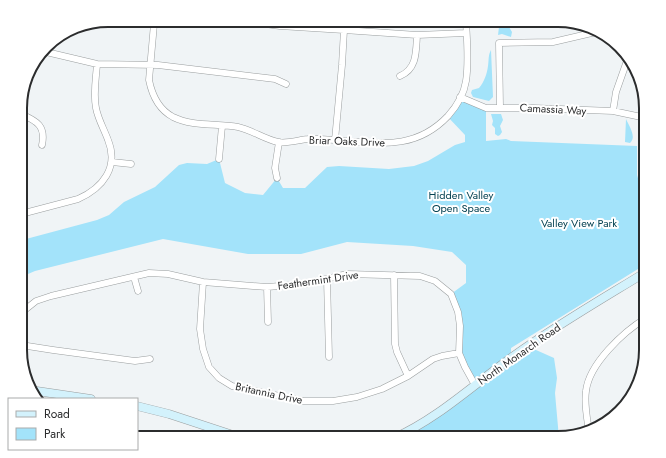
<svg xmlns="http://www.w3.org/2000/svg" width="666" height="458" viewBox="0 0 666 458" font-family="Jost,sans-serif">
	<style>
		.green { fill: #a3e3fa }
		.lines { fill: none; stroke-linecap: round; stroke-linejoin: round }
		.street-casing { stroke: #9a9e9f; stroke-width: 7 }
		.secondary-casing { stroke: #9a9e9f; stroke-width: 9 }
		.street { stroke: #fff; stroke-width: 6 }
		.secondary { stroke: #d3f2fc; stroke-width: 8 }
		.labels { text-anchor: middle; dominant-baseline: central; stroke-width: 4; stroke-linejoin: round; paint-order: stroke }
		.street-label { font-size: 11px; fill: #2b2c2d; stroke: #fff }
		.park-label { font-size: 11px; fill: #054252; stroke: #fff }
		.rim { fill: none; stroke: #2b2c2d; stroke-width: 2 }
	</style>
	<rect width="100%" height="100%" fill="#f0f4f6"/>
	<path class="green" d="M499 21 503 24 508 21 511 22 509 27 512 32 511 37 502 34 498 35 499 27 498 23Z
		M491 50 493 97 489 101 473 97 471 93 472 90 479 88C484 82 487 74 488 66 489 60 488 55 491 50Z
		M460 97 486 108V141L506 139 511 141 637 146V175L646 205V264L511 348V357L526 348 536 350 554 358 557 378 555 393 559 438H394L475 385 459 353 460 326 451 294 466 283V265L452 252 413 246 347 242 301 254H248L163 239 35 271 21 277V230L26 239 97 220 109 215 124 202 155 187 179 165 187 163 207 164 219 159 225 183 245 193 263 195 277 178 283 188H305L327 167 339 166 389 169 414 166 428 161 455 145 465 142V135L447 116Z
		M491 114H501L503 120 500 126 502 132 500 135 498 136 495 134V128L492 125 493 121Z
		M626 119C629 126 637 137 630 143L625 142Z"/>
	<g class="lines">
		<g class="street-casing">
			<path id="street" d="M258 23 280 26 344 30 417 35 466 33
				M154 24 149 80C152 95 158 109 173 117 193 127 217 123 238 127 252 130 264 139 278 142 287 144 298 140 308 139 316 138 326 140 335 140 378 143 415 151 448 116 456 107 464 94 466 81 469 62 467 41 466 21
				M42 51 97 64 158 65 275 79 286 84
				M400 76C417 69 416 52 417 35
				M460 97 486 108H533L613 111 646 118
				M500 107 499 43 553 42 596 32
				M613 111 616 92 628 58
				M21 114C37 121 46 126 42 145
				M335 140 342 65 344 30
				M646 140 645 148 646 176
				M219 159 222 126
				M112 162 131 164
				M277 178 275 168 279 142
				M21 214 78 199C103 188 119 167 108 140 104 129 98 119 96 108 93 94 96 79 97 64
				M394 275 395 344 397 352 408 376
				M134 277 138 291
				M327 279 329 357
				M203 282 200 329 203 349 209 367 219 378 232 386 303 401H333L357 397 382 389 408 376 433 359 442 356 459 353
				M267 287 268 322
				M21 313 36 301 51 296 149 273 168 274 203 282 267 287 305 284 347 274 420 276 435 281 451 294 458 312 460 326 459 353 465 367 475 385
				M21 345 53 350 135 361 150 359
				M589 431C587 418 584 404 586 391 589 364 623 332 646 318"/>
		</g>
		<g class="secondary-casing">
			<path id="secondary" d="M30 390 91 399
				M137 406 169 414 242 438
				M394 438C439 418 475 383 515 355 557 325 602 299 646 272"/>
		</g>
		<use href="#street" class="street"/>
		<use href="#secondary" class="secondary"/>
	</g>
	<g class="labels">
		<g class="street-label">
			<text transform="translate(553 109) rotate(3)">Camassia Way</text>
			<text transform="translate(347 141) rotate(2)">Briar Oaks Drive</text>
			<text transform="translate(318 280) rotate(-8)">Feathermint Drive</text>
			<text transform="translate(519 354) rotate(-35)">North Monarch Road</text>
			<text transform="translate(269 393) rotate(12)">Britannia Drive</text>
		</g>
		<g class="park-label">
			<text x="461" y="195">Hidden Valley<tspan x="461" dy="13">Open Space</tspan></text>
			<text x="579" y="223">Valley View Park</text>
		</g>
	</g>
	<path d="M0 0H666V458H0ZM108 27H558A81 81 0 0 1 639 108V350A81 81 0 0 1 558 431H108A81 81 0 0 1 27 350V108A81 81 0 0 1 108 27Z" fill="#fff" fill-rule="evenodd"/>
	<path class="rim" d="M108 27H558A81 81 0 0 1 639 108V350A81 81 0 0 1 558 431H108A81 81 0 0 1 27 350V108A81 81 0 0 1 108 27Z"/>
	<rect x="8" y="398" width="130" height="52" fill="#ffffff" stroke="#aaabab"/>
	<rect x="16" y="411" width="20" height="6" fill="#d3f2fc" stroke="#aaabab"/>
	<text x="44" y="418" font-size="12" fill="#2b2c2d">Road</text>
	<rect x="16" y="428" width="20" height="12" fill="#a3e3fa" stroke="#aaabab"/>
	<text x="44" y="438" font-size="12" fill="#2b2c2d">Park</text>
</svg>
